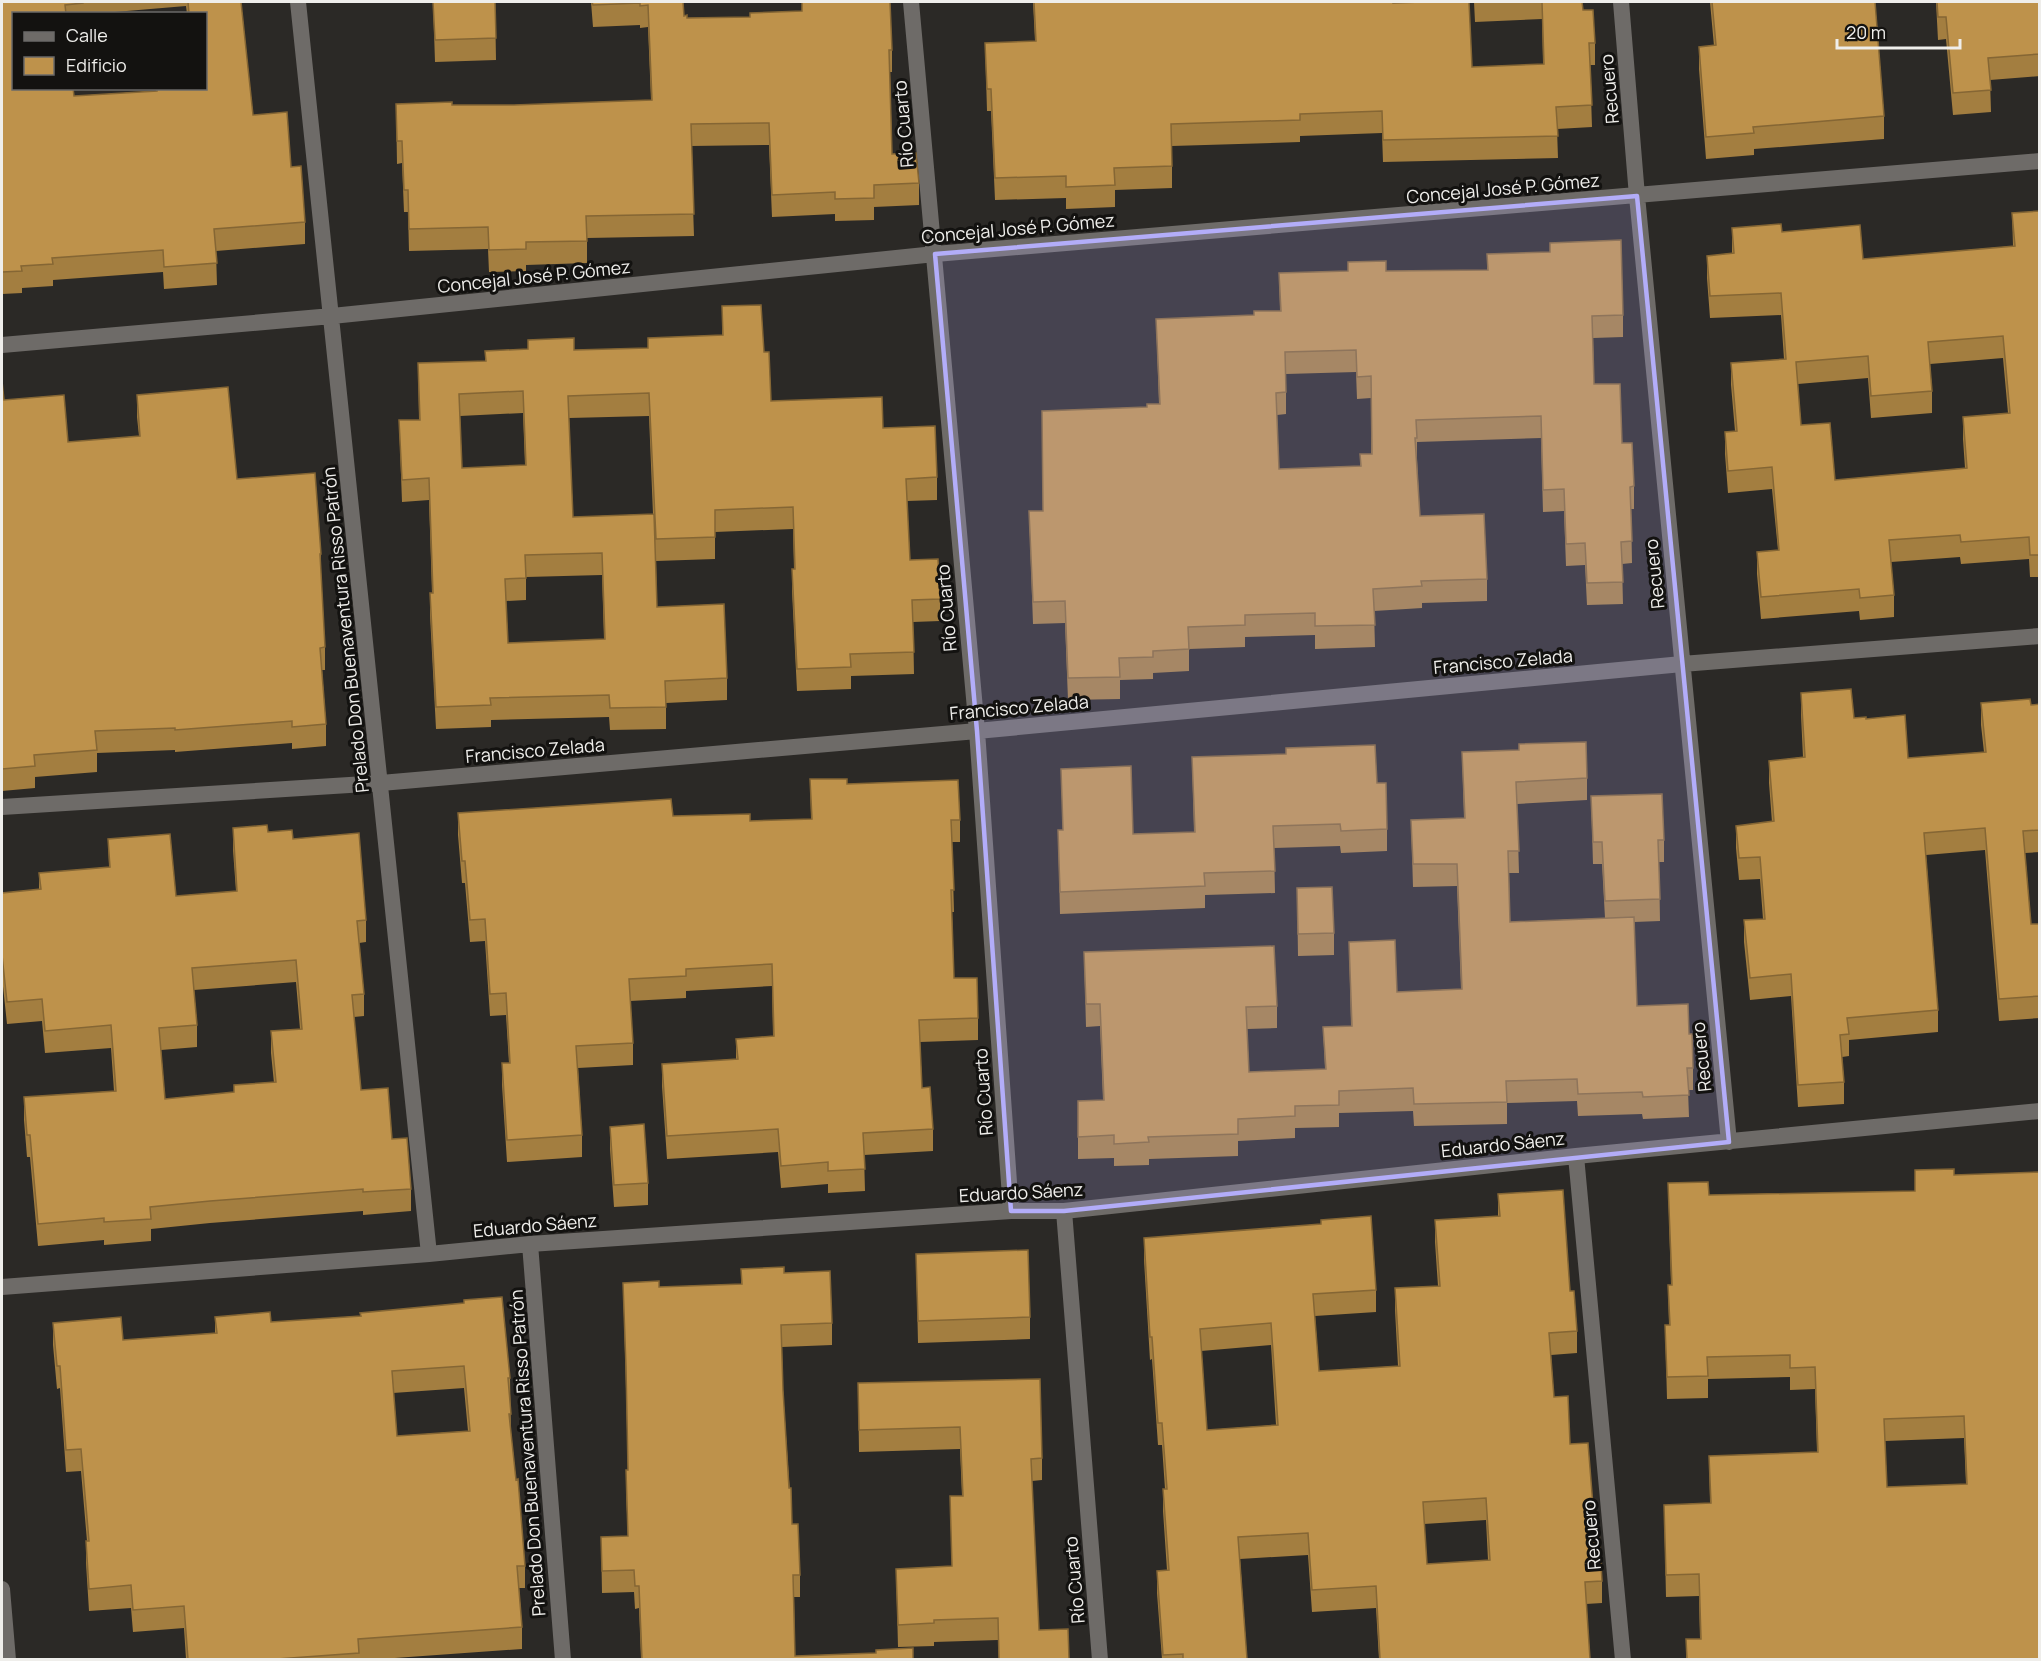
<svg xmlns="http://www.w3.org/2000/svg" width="2041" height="1661" viewBox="0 0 2041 1661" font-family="Manrope,sans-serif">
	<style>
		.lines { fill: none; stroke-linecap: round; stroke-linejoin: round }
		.minor { stroke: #6e6b68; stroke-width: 16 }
		.wall { fill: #a37e40; fill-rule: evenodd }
		.building { fill: #be924b; stroke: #856634; stroke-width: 1.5; fill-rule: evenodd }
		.marked { fill: #b3adf9; fill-opacity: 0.2; stroke: #b3adf9; stroke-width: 4.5; stroke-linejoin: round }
		.labels { text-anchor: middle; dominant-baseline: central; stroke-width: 6; stroke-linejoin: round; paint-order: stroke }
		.street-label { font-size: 18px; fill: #efeeeb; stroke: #131210 }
	</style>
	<rect width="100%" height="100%" fill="#2b2926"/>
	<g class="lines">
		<path class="minor" d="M298 2 429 1254
			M911 2 977 731 1011 1211
			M1621 2 1637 196 1729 1142
			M2 345 332 316 935 254 2040 161
			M2 807 381 783 977 731 1682 664 2040 636
			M1576 1156 1623 1660
			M1064 1211 1100 1660
			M530 1244 563 1660
			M2 1287 429 1254 530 1244 1011 1211H1064L1576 1156 2040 1111
			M2 1589 8 1660"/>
	</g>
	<path class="wall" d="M2 2H247H241L253 115 291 167 305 222V244L216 251 217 285 164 289 163 272 53 280V286L22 288V293L2 294ZM186 6 187 14H206V88H155L156 91 74 96 14 14H91Z
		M433 2H495L496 60 435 62Z
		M591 2H683L684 16 687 18 750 17 802 11V2L892 50V72H890L892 154 919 183V205L874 207V220L835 221V214L772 217 769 145 691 146 694 236 587 238V263L526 265V271L489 272 488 249 409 251 408 212H404L402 163 397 164 396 104 452 105H514L651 100 648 27 640 28V25L593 27Z
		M1033 2H1393V3L1472 67 1543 64 1542 19 1475 22 1474 2H1582L1583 10 1595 43V65H1590L1592 127 1557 129 1558 158 1383 162 1382 133 1300 136V142L1172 146V188L1115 190V207L1066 209V198L995 200 991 111H987L985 43 1035 41Z
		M1710 2H1875L1884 116V139L1754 149V155L1706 159 1699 69V47L1714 46Z
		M1936 2H2040V76L1990 80 1991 112 1953 115 1946 39 1938 40Z
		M2040 211V577H2030L2029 559 1961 564 1960 557 1891 562 1894 595V617L1860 620 1859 611 1761 619 1757 574V552L1778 550 1772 489 1728 493 1725 454V432L1735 431 1731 385V363L1784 359 1781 315 1710 318 1707 278V256L1732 253V228L1782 232 1863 259 2013 246 2012 213ZM2003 358 2008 413 1963 417V439L1965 468 1835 480 1801 425 1798 384 1868 378 1871 418 1932 413V391L1930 364Z
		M1487 254 1623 315V337L1593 338 1594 384 1622 443 1634 486V509H1631L1632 563 1622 564 1623 604 1587 605 1585 565 1566 566 1564 511 1543 512 1541 438 1417 442V460L1420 516 1487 579V601L1422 603V608L1374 611 1375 647 1315 649V635L1245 637V647L1189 649V671L1153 673V679L1120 680V699L1068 700 1065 623 1033 624 1029 511H1043L1147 407 1159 404 1156 319 1254 315 1280 311 1279 273 1487 270ZM1356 372 1357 399 1371 398V454H1360V466L1279 469 1277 415 1286 414V374Z
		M722 306 764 352 771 401 883 428 937 477V500L907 501 910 560 940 599V621L913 622 914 674 851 676V689L797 691 792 591V569H794L793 529 715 532V559L656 561 657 607 727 678V700L666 703V729L610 730 609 717 491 720V727L436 729 430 615V593H432L429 500 402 502 399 420H419L418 363 485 361V351L574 350 648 348 722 335ZM523 413 525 465 462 468 460 416ZM649 416 653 514 573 517 569 418ZM602 575 604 639 508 643 506 601 526 600V577Z
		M2 381 4 400 68 442 139 436 137 417V395L237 479 321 554V576L325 647V670H322L326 724V746L292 749V743L175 752V750L97 753V772L35 777V788L2 791Z
		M1801 693 1854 718 1866 719 1908 758 1984 752 1981 725V703L2031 705 2040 704V852L2025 853 2031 924H2040V1018L1999 1021 1985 850 1926 855 1938 1010V1032L1849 1040V1056L1842 1057 1844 1082V1104L1798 1107 1791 996 1750 1000 1744 942V920L1763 919 1760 879 1739 880 1736 848V826L1772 822 1769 783V761L1803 757 1801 715Z
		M1462 752 1587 778V800L1517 804 1519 873H1509L1510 922 1605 918 1602 864H1593L1591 796 1664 840V862H1659L1660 921 1634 922 1637 1006 1689 1034 1693 1068V1090H1688L1689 1117 1643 1119 1642 1114 1578 1116 1577 1101 1507 1103V1124L1414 1126 1413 1111 1339 1113V1127L1295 1128V1138L1238 1141V1156L1149 1159V1165L1114 1166V1158L1078 1159V1101L1103 1100 1100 1026 1086 1027 1084 952 1277 1006V1028L1247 1029 1249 1072 1325 1069 1323 1027 1351 1026 1349 942 1397 992 1461 989 1457 886 1413 887 1411 820 1464 818Z
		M1192 757 1377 783 1387 829V851L1341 853 1340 846 1274 848 1275 893 1205 895V908L1060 914 1058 830H1063L1061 769 1133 834 1194 832Z
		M810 779 847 784 960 820V842H952L954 912H952L954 978 978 1018V1040L920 1042 922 1088 933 1129V1151L864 1155 865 1191 828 1193V1184L781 1188 778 1152 667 1159 662 1086V1064L736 1059V1039L773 1036 772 986 686 991V998L630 1001 633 1043V1065L578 1068 582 1135V1157L507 1162 502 1085V1063H509L506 1015 490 1016 485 941 470 942 465 883H462L458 835V813L673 816 750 821 811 819Z
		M233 828 268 832 293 839 366 920V942L359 943 364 994V1016L354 1017 361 1090 392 1139 411 1189V1211L363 1215V1211L210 1223 151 1229V1241L104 1245V1240L38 1246 30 1157H27L24 1120V1097L114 1091 111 1048 45 1053 42 1021 7 1024 2 977V893L39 890V873L109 867 108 839 176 896 236 891 233 850ZM296 982 300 1029 271 1031V1053L274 1083 234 1085V1092L165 1099 161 1050 197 1047V1025L194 990Z
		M1297 888 1334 933V955L1298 956Z
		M610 1127 648 1183V1205L614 1207 610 1149Z
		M1915 1170 1954 1175 2040 1659H1686V1639H1700L1699 1596 1666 1597 1664 1505 1710 1503 1709 1456 1817 1452 1815 1389 1790 1390V1377L1708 1379V1398L1667 1399 1665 1325H1669L1668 1285H1671L1668 1183 1709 1195 1915 1191ZM1964 1438 1966 1484 1887 1487 1885 1441Z
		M1498 1194 1570 1291 1577 1331V1353L1551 1355 1554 1397 1570 1444 1595 1531 1602 1581V1603L1586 1604 1590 1659H1379L1376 1608 1312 1612 1308 1555 1240 1559 1247 1659H1162L1157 1593V1571L1167 1570 1163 1511V1489H1165L1162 1445H1158L1152 1359 1150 1360 1144 1260V1238L1376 1290V1312L1315 1316 1319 1371 1398 1366 1395 1310V1288L1438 1286 1435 1242V1220L1498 1216ZM1271 1345 1276 1425 1207 1430 1201 1351ZM1486 1520 1488 1560 1427 1564 1424 1524Z
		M916 1254 1030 1317V1339L918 1343Z
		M741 1269 784 1273 832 1323V1345L782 1347 783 1390 792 1524 800 1575V1597H794L795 1656 913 1659H641L639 1608 635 1609 634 1592 602 1593 601 1537 628 1536 626 1492V1470H628L626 1389 623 1283 659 1287 741 1284Z
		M360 1316 510 1378 511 1433 525 1566V1588H519L522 1627V1649L381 1659H186L184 1628 133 1632 131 1608 89 1611 86 1563V1541H87L81 1471 66 1472 60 1388 57 1389 53 1345V1323L123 1340 215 1333V1317L271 1322ZM464 1388 468 1431 397 1436 393 1393Z
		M858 1383 1042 1458V1480L1032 1481 1039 1630 1069 1659H999L998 1640 934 1642V1646L898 1647 896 1569 952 1567 950 1496H962L960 1449 859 1452Z"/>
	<path class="building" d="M2 2H83V3L65 5 66 14H14V88H73L74 96 157 91V88H206V14H189L188 2H241L253 115 287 112 291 167 301 166 305 222 214 229 217 263 164 267 163 250 52 258 53 264 21 266 22 271 2 272Z
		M433 2H495L496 38 435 40Z
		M592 2H683L684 16 687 15V18L750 17V13L802 11V2H890L892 50H889L892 154 916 153 919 183 874 185V198L835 199V192L772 195 769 123 691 124 694 214 586 216 587 241 526 242V249L489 250 488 227 409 229 408 190H404L402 141H397L396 104 452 102V105H514L652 100 648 5 640 6V3L593 5Z
		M1034 2H1393V3L1423 2H1469L1472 67 1544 64 1542 2H1582L1583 10H1593L1595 43H1589L1592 105 1556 107 1558 136 1383 140 1382 111 1300 114V120L1171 124 1172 166 1114 168 1115 185 1066 187V176L995 178 991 89H987L985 43 1036 41Z
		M1712 2H1875L1884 116 1753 127 1754 133 1706 137 1699 47 1716 45Z
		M1937 2H2040V54L1988 58 1991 90 1953 93 1946 17H1938Z
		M2040 211V555H2030L2029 537 1961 542 1960 535 1889 540 1894 595 1860 598 1859 589 1761 597 1757 552 1779 550 1772 467 1728 471 1725 432 1737 431 1731 363 1786 359 1781 293 1710 296 1707 256 1734 253 1732 228 1781 224 1782 232 1860 225 1863 259 2015 246 2012 213ZM2003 336 2010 413 1963 417 1967 468 1835 480 1830 423 1801 425 1796 362 1868 356 1871 396 1932 391 1928 342Z
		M1621 240 1623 315 1592 316 1594 384H1620L1622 443H1632L1634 486 1630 487 1632 541 1621 542 1623 582 1587 583 1585 543 1566 544 1564 489 1543 490 1541 416 1416 420 1417 438H1415L1420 516 1484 514 1487 579 1421 581 1422 586 1373 589 1375 625 1315 626V613L1245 615V625L1188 627 1189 649 1153 651V657L1119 658 1120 677 1068 678 1065 601 1033 602 1029 511H1043L1042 411 1147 407V404H1160L1156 319 1254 315V311H1281L1279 273 1348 271V262L1386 261V271L1488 270 1487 254 1550 252V243ZM1356 350 1357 377 1371 376 1372 454H1360L1361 466 1279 469 1276 393 1286 392 1285 352Z
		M761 305 764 352H769L771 401 882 397 883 428 935 426 937 477 906 479 910 560 938 559 940 599 912 600 914 652 850 654 851 667 797 669 792 569H795L793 507 715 510V537L656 539 649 393 568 396 573 517 654 514 657 607 724 604 727 678 665 681 666 707 610 708 609 695 490 698 491 705 436 707 430 593H433L429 478 402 480 399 420H420L418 363 486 361 485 351 528 349V340L574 338V350L648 348V338L723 335 722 306ZM523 391 526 465 462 468 459 394ZM602 553 605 639 508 643 505 579 526 578 525 555Z
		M2 381 4 400 64 395 68 442 140 436 137 395 228 387 237 479 315 473 321 554H320L325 647 320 648 326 724 292 727V721L175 730V728L95 731 97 750 34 755 35 766 2 769Z
		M1851 689 1854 718 1866 717V719L1905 715 1908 758 1986 752 1981 703 2030 699 2031 705 2040 704V830L2023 831 2031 924H2040V996L1999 999 1985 828 1924 833 1938 1010 1847 1018 1849 1034 1840 1035 1844 1082 1798 1085 1791 974 1750 978 1744 920 1765 919 1760 857 1739 858 1736 826 1774 821 1769 761 1805 757 1801 693Z
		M1586 742 1587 778 1516 782 1519 851H1508L1510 922 1634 917 1637 1006 1688 1004 1689 1034H1692L1693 1068H1687L1689 1095 1643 1097 1642 1092 1578 1094 1577 1079 1506 1081 1507 1102 1414 1104 1413 1088 1339 1091V1105L1295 1106V1116L1238 1119V1134L1148 1137 1149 1142 1114 1144V1135L1078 1137V1101L1104 1100 1100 1004H1086L1084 952 1274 946 1277 1006 1246 1007 1249 1072 1326 1069 1323 1027 1352 1026 1349 942 1395 940 1397 992 1462 989 1457 864H1413L1411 820 1465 818 1462 752 1519 750V744Z
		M1375 745 1377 783H1386L1387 829 1341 831 1340 824 1273 826 1275 871 1204 873 1205 886 1060 892 1058 830H1063L1061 769 1131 766 1133 834 1195 832 1192 757 1286 754V748Z
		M810 779H847V784L958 780 960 820H951L954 890H951L954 978H977L978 1018 919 1020 922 1088 930 1087 933 1129 863 1133 865 1169 828 1171V1162L781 1166 778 1129 667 1136 662 1064 738 1059 736 1039 774 1036 772 964 686 969V976L629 979 633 1043 576 1046 582 1135 507 1140 502 1063H510L506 993 490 994 485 919 470 920 465 861H462L458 813 671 799 673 816 750 814V821L812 819Z
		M1662 794 1664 840H1658L1660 899 1605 901 1602 842H1593L1591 796Z
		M267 825 268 832 292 830 293 839 359 833 366 920 357 921 364 994 352 995 361 1090 388 1088 392 1139 407 1138 411 1189 363 1192V1189L210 1201 150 1207 151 1219 104 1222V1218L38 1224 30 1135H27L24 1097 116 1091 111 1025 45 1031 42 999 7 1002 2 955V893L41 889 39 873 110 867 108 839 170 834 176 896 237 891 233 828ZM296 960 302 1029 271 1031 276 1082 234 1085V1092L165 1099 159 1028 197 1025 192 968Z
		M1332 887 1334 933 1298 934 1297 888Z
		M644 1124 648 1183 614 1185 610 1127Z
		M1954 1169V1175L2040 1172V1659H1687L1686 1639H1701L1699 1574 1666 1575 1664 1505 1711 1503 1709 1456 1818 1452 1815 1367 1790 1368V1355L1707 1357 1708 1376 1667 1377 1665 1325H1670L1668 1285H1672L1668 1183 1708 1182 1709 1195 1915 1191V1170ZM1964 1416 1967 1484 1887 1487 1884 1419Z
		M1563 1190 1570 1291H1574L1577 1331 1549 1333 1554 1397 1568 1396 1570 1444 1588 1443 1595 1531H1599L1602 1581 1585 1582 1590 1659H1380L1376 1586 1312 1590 1308 1533 1238 1537 1247 1659H1183V1654L1163 1655 1157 1571 1169 1570 1163 1489H1167L1162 1423H1158L1152 1337H1150L1144 1238 1321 1224V1220L1371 1216 1376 1290 1313 1294 1319 1371 1400 1366 1395 1288 1440 1286 1435 1220 1500 1216 1498 1194ZM1271 1323 1278 1425 1207 1430 1200 1329ZM1486 1498 1490 1560 1427 1564 1423 1502Z
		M1028 1250 1030 1317 918 1321 916 1254Z
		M784 1267V1273L830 1271 832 1323 781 1325 783 1390 789 1488H791L792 1524H798L800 1575H793L795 1656 876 1653V1650L913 1648V1659H642L639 1586H635L634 1570 602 1571 601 1537 628 1536 626 1470H628L626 1367 623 1283 659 1281V1287L742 1284 741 1269Z
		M502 1297 510 1378H508L511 1414H509L516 1480 518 1479 525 1566H517L522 1627 358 1639 359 1653 277 1659H188L184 1606 133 1610 131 1585 89 1589 86 1541H89L81 1449 66 1450 60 1366H57L53 1323 121 1317 123 1340 217 1333 215 1317 270 1312 271 1322 361 1316 360 1313 464 1303V1300ZM464 1366 470 1431 397 1436 392 1371Z
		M1040 1379 1042 1458 1031 1459 1039 1630 1068 1629 1069 1659H999L998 1618 934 1620V1623L898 1625 896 1569 952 1566 950 1496H963L960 1427 859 1430 858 1383Z"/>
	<path class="marked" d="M1637 196 1729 1142 1064 1211H1011L977 731 935 254Z"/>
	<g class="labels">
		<g class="street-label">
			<text transform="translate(1609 89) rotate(-95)">Recuero</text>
			<text transform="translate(903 124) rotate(-95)">Río Cuarto</text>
			<text transform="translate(1503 188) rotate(-5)">Concejal José P. Gómez</text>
			<text transform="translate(1018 228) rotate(-5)">Concejal José P. Gómez</text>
			<text transform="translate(534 276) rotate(-6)">Concejal José P. Gómez</text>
			<text transform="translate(1654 574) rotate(-96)">Recuero</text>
			<text transform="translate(946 608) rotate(-95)">Río Cuarto</text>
			<text transform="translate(345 630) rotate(-96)">Prelado Don Buenaventura Risso Patrón</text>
			<text transform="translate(1503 661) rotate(-5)">Francisco Zelada</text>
			<text transform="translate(1019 707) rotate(-5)">Francisco Zelada</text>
			<text transform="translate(535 750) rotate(-5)">Francisco Zelada</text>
			<text transform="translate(1701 1057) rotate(-96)">Recuero</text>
			<text transform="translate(983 1092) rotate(-94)">Río Cuarto</text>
			<text transform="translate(1503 1144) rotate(-6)">Eduardo Sáenz</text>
			<text transform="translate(1021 1192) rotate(-3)">Eduardo Sáenz</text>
			<text transform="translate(535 1225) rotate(-5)">Eduardo Sáenz</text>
			<text transform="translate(527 1453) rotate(-94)">Prelado Don Buenaventura Risso Patrón</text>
			<text transform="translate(1591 1535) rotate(-95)">Recuero</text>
			<text transform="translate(1074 1580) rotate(-95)">Río Cuarto</text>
		</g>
	</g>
	<rect width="2041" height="1661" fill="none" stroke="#efeeeb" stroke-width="6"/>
	<rect x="12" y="12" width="195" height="78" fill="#131210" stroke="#6b6a68" stroke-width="1.5"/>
	<rect x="24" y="32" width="30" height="9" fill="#6e6b68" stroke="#6b6a68" stroke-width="1.5"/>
	<text x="66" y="42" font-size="18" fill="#efeeeb">Calle</text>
	<rect x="24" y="57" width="30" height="18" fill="#be924b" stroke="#6b6a68" stroke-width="1.5"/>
	<text x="66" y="72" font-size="18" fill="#efeeeb">Edificio</text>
	<path d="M1837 39v9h123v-9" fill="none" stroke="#efeeeb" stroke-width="3"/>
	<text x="1846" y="39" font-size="18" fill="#efeeeb" stroke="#131210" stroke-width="4.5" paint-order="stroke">20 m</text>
</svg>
